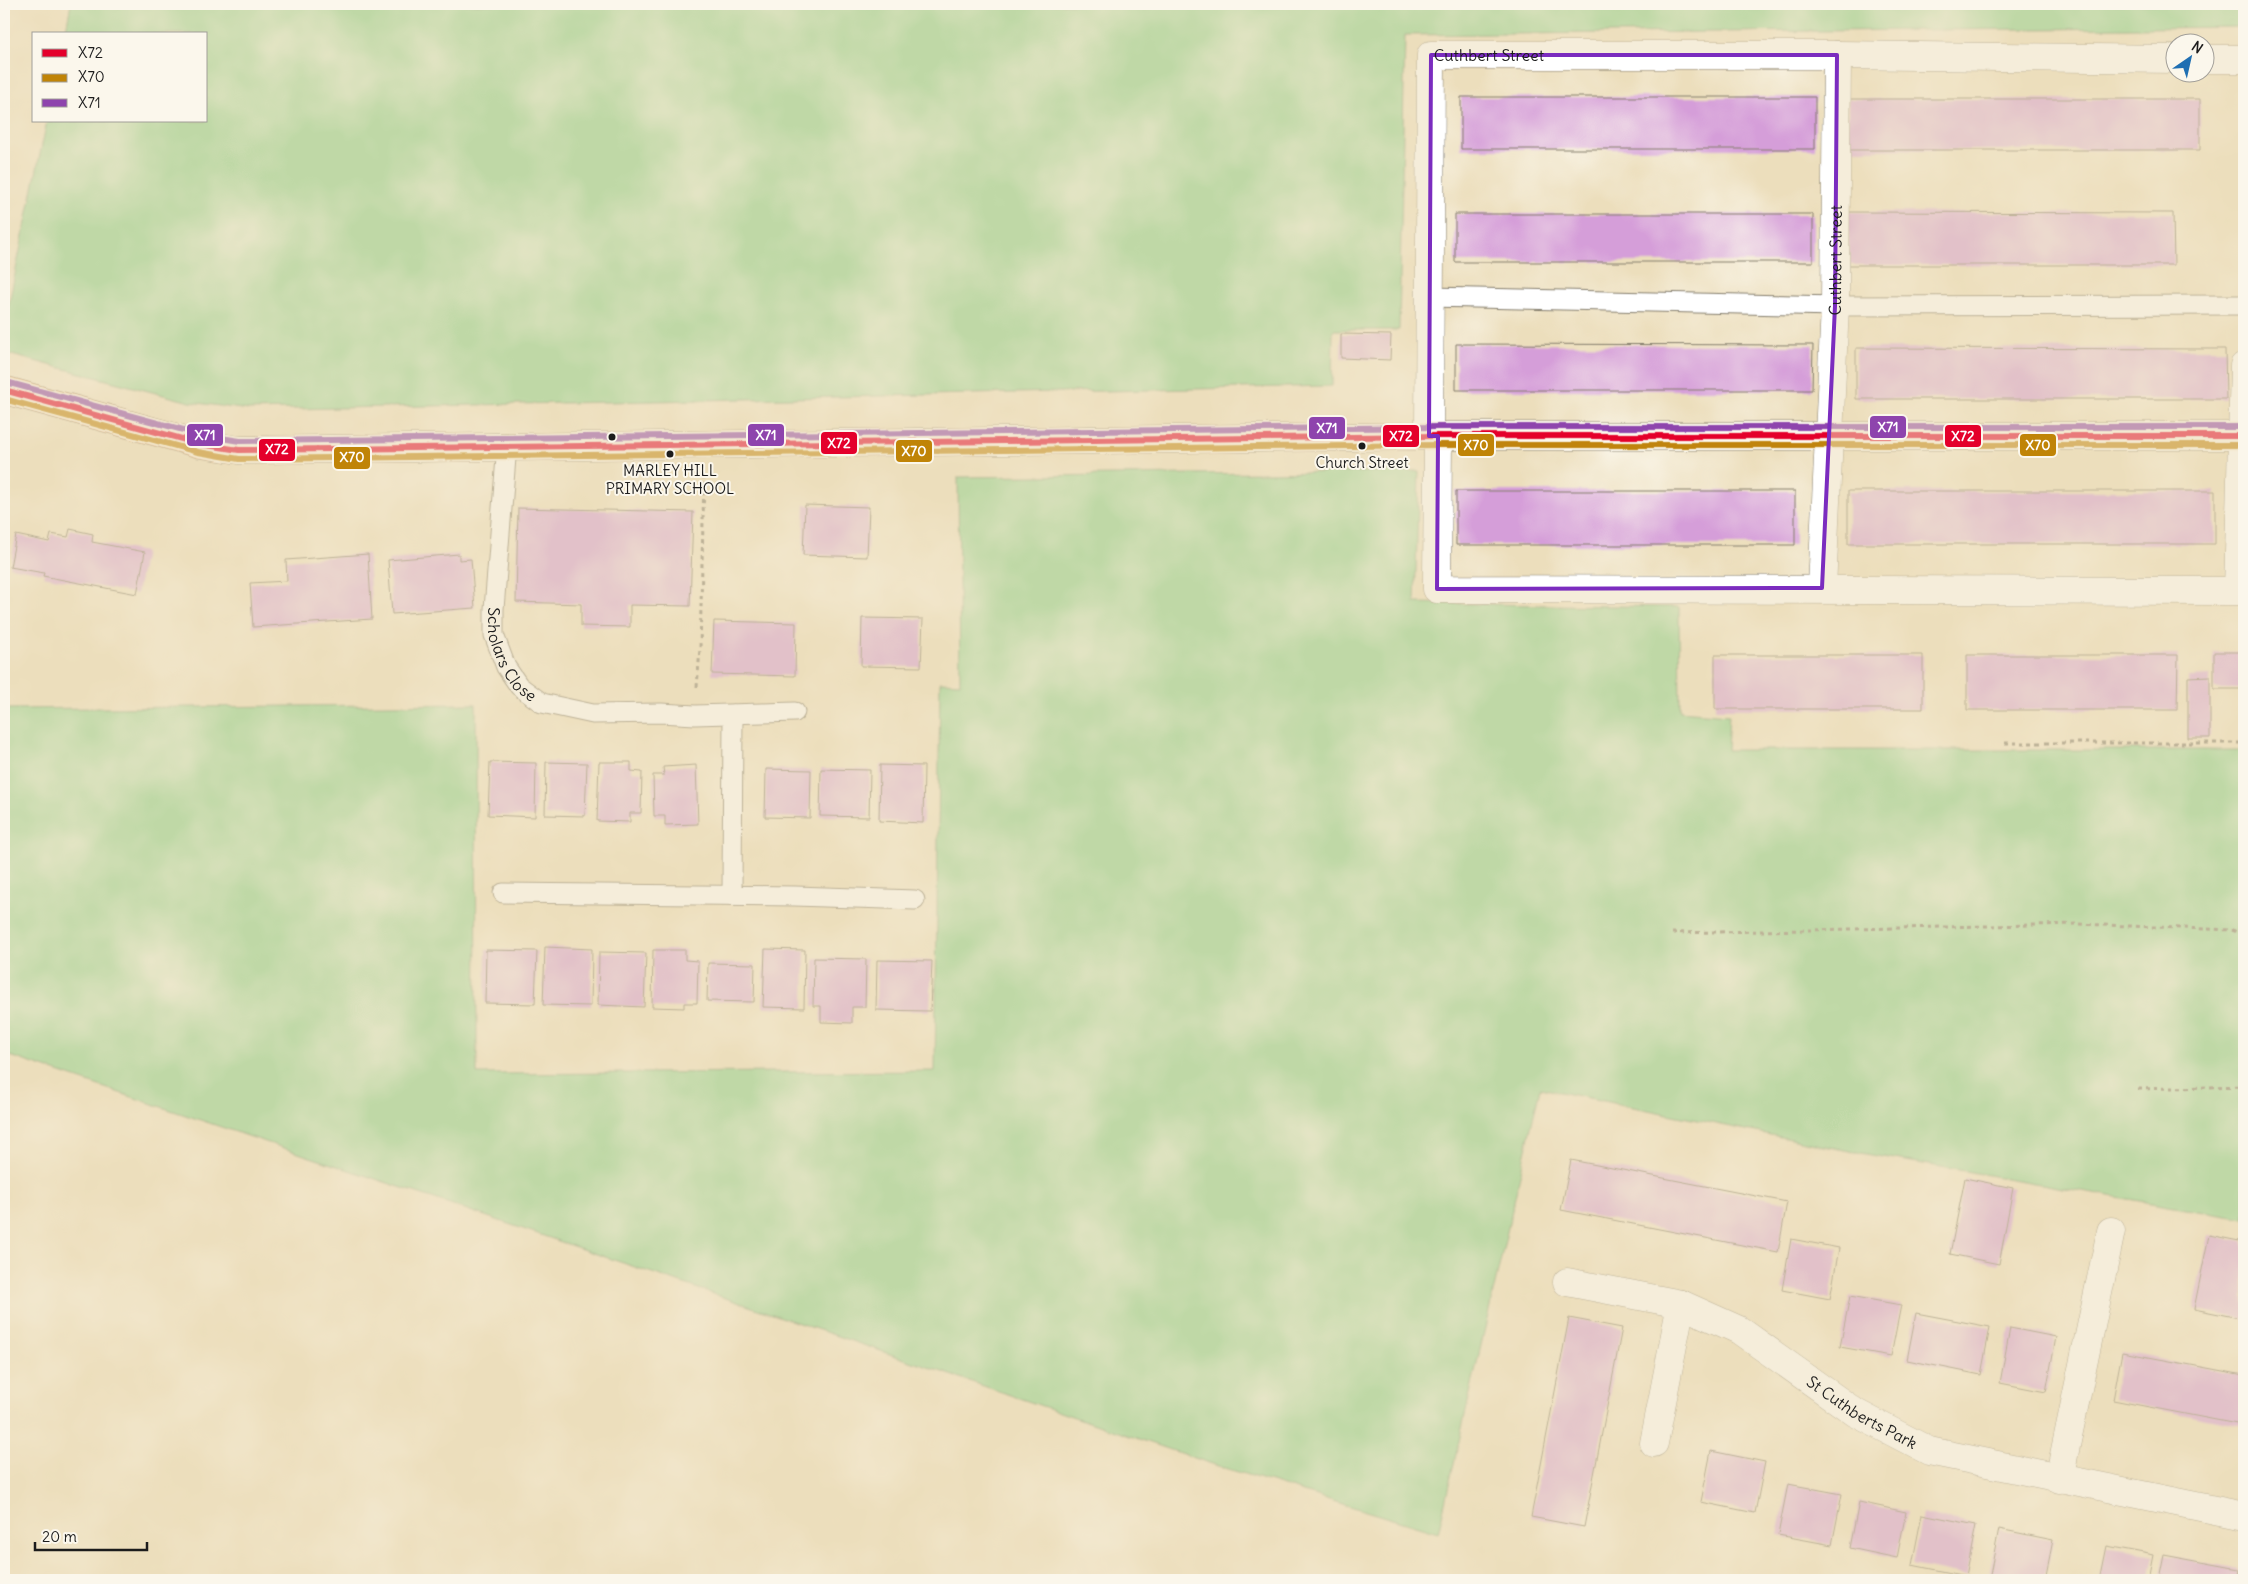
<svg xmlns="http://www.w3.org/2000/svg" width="2248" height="1584" viewBox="0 0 2248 1584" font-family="Delius,sans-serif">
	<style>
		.green { fill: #88d18d; stroke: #527654 }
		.building { fill: #d59ed9 }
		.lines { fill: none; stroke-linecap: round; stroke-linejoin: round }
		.lane-casing { stroke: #847d6c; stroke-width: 21 }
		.street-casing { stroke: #847d6c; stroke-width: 29 }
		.highway-casing { stroke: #847d6c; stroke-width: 29 }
		.path { stroke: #847d6c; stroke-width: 3; stroke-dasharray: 4 4; stroke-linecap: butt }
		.lane { stroke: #fff; stroke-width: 19 }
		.street { stroke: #fff; stroke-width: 28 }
		.highway { stroke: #f7be87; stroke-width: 28 }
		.bus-1-casing { stroke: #fbf7ec; stroke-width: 10 }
		.bus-2-casing { stroke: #fbf7ec; stroke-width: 10 }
		.bus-3-casing { stroke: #fbf7ec; stroke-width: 10 }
		.bus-1 { stroke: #e4002b; stroke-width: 6 }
		.bus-2 { stroke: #c08407; stroke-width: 6 }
		.bus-3 { stroke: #8e44ad; stroke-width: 6 }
		.marked { fill: none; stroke: #7b2cbf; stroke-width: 4; stroke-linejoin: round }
		.bus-dot { fill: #1c1c1c; stroke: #fbf7ec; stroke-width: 2 }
		.labels { text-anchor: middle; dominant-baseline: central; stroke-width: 4; stroke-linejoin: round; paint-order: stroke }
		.bus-label { font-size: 15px; fill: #1c1c1c; stroke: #fbf7ec }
		.street-label { font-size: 16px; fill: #1c1c1c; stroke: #fbf7ec }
		.line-badge { stroke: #fbf7ec; stroke-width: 2 }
		.badge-label { font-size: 14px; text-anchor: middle; font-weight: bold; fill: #fff }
	</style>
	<rect width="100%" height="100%" fill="#fbf7ec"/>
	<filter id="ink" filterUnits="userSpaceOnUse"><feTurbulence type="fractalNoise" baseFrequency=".02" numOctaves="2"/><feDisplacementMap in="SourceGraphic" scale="10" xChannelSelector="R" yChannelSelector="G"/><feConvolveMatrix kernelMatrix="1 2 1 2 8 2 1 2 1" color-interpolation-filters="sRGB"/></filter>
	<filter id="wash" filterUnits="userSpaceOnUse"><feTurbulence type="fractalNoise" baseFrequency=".0096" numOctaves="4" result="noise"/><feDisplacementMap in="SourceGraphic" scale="20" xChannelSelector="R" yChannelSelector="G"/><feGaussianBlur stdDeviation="1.12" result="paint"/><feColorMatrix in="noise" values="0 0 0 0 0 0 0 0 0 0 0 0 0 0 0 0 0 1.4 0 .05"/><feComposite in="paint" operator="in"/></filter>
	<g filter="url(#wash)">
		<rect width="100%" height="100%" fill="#ecdebc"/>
		<path class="green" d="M71 4H2244V27L1405 35 1399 330H1333L1332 386 249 410 190 402 4 353V327L47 121H206V34H65Z
			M1419 471 1415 603 1679 607 1680 711 1729 715 1727 750H2244V1219L1854 1152 1540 1088 1438 1533 1218 1466 444 1202 4 1054V709L476 704 477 1074 935 1071 940 682 960 683 958 477Z"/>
		<g id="blocks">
			<path class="building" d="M1461 97H1815V149H1461Z
				M1848 99H2200V150H1848Z
				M1848 212 2173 213 2174 265H1849Z
				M1455 214H1813V262H1455Z
				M1341 334 1391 335 1390 360 1341 358Z
				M1456 344 1813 345 1812 390H1456Z
				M1856 348 2225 349 2226 399H1856Z
				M1456 491H1795V545H1456Z
				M1848 491H2215V544H1848Z
				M805 505 869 507 867 557 803 555Z
				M518 508 693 512 690 606 630 605V627L581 626V604L516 602Z
				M70 529 93 534 92 542 145 552 137 594 43 576 44 573 10 567 16 535 49 542 51 534 68 537Z
				M368 554 372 619 253 627 250 583 287 581 286 560Z
				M459 554V560L471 559 475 608 392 614 388 560Z
				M862 618 923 619 921 667 861 666Z
				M714 621 796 623 795 676 712 674Z
				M2214 652H2244V689H2214Z
				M1715 655H1923V709H1715Z
				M1967 655H2178L2177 710H1967Z
				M2210 676V738H2188V677Z
				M490 762 536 763 535 817 488 815Z
				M546 762 587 763 585 816 545 815Z
				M599 762H631V771L642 772 641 813H630V822L597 821Z
				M696 765 698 824 665 825V816H654L653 775H664L663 767Z
				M880 765 924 766 923 823 879 821Z
				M766 769 811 770 810 818 765 817Z
				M821 769 870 770 869 817 820 816Z
				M545 947 592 949 591 1006 543 1005Z
				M765 949 805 950 804 1008 763 1007Z
				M486 950 537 951 535 1004 485 1003Z
				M653 950H685V960L698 961 697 1003H684V1008L652 1007Z
				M599 952 646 953 644 1007 598 1005Z
				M814 958 866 959 865 1007H852V1023L821 1022V1006H813Z
				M877 960 932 961 930 1011 876 1010Z
				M708 963 755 964 754 1002 707 1001Z
				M1571 1160 1787 1202 1778 1252 1561 1210Z
				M1965 1178 2013 1188 1999 1264 1950 1254Z
				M2209 1235 2244 1242V1319L2194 1309Z
				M1791 1239 1839 1248 1830 1299 1782 1290Z
				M1850 1296 1901 1305 1891 1356 1840 1347Z
				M1916 1313 1990 1327 1981 1375 1907 1360Z
				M1569 1318 1622 1328 1584 1527 1531 1517Z
				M2010 1328 2056 1337 2046 1392 2000 1383Z
				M2122 1352 2244 1375V1414L2242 1425 2113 1400Z
				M1711 1451 1765 1462 1755 1513 1701 1502Z
				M1788 1484 1842 1494 1832 1545 1778 1535Z
				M1859 1502 1906 1512 1897 1558 1850 1548Z
				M1922 1514 1976 1525 1966 1576 1912 1565Z
				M1999 1529 2053 1540 2045 1580H1989Z
				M2107 1546 2154 1555 2149 1580H2100Z
				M2164 1555 2239 1569 2237 1580H2159Z"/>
		</g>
	</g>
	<g filter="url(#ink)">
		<use href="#blocks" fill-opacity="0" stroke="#847d6c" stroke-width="1"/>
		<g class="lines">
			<g class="lane-casing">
				<g id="lane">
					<path d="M1430 297 1835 306 2244 305"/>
					<path id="s1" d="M507 445 494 609V635L506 667 519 686 542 703 593 714 661 713 695 715 795 712"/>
					<path d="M503 893 795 896 915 900"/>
					<path d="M732 895 733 714"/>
				</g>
			</g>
			<g class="street-casing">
				<g id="street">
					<path d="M2206 59H2244"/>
					<path id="s2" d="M1429 436 1431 55H1837L2176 59"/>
					<path d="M1438 436 1437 589 2238 591 2244 366"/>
					<path id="s3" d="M1822 588 1835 306 1837 55"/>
					<path id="s4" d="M1567 1282 1681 1304 1739 1330 1856 1413 1929 1451 2244 1516"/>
					<path d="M1654 1443 1681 1304"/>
					<path d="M2059 1479 2111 1231"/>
				</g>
			</g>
			<g class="highway-casing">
				<path id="highway" d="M4 390 200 444 239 450 1438 436H2244"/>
			</g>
			<path class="path" d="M697 687 700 649 704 478
				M2005 743H2244
				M1672 933 2078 924 2232 930 2244 935
				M2138 1089 2244 1086"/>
			<use href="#lane" class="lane"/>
			<use href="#street" class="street"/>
			<use href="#highway" class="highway"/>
			<g class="bus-1-casing">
				<path id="bus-1" d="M4 390 200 444 239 450 1438 436H2244"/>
			</g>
			<g class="bus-2-casing">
				<path id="bus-2" d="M4 399 198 452 239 459 1438 445H2244"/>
			</g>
			<g class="bus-3-casing">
				<path id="bus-3" d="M6 382 202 435 240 441 1438 427H2244"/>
			</g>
			<use href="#bus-1" class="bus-1"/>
			<use href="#bus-2" class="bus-2"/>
			<use href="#bus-3" class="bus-3"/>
		</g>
	</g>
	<path d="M0 0H2248V1584H0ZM1431 55H1837L1835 306 1822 588 1437 589 1438 436H1429Z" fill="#ecdebc" fill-opacity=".55" fill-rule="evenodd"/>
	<path class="marked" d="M1431 55H1837L1835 306 1822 588 1437 589 1438 436H1429Z"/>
	<g class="bus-dot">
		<circle cx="612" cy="437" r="4.5"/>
		<circle cx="1362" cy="446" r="4.5"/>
		<circle cx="670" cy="454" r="4.5"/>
	</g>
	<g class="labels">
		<g class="bus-label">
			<text x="1362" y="462">Church Street</text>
			<text x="670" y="470">MARLEY HILL<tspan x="670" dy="18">PRIMARY SCHOOL</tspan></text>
		</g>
		<g class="street-label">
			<text stroke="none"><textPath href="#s2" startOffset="439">Cuthbert Street</textPath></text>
			<text stroke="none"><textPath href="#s3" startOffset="328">Cuthbert Street</textPath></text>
			<text stroke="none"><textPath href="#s1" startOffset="215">Scholars Close</textPath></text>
			<text stroke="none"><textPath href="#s4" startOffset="328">St Cuthberts Park</textPath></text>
		</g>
	</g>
	<g class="line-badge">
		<rect x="1869" y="415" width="38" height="24" rx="5" fill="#8e44ad"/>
		<rect x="1308" y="416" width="38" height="24" rx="5" fill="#8e44ad"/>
		<rect x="747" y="423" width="38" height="24" rx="5" fill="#8e44ad"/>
		<rect x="186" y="423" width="38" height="24" rx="5" fill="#8e44ad"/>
		<rect x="1944" y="424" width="38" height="24" rx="5" fill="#e4002b"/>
		<rect x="1382" y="424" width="38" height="24" rx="5" fill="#e4002b"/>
		<rect x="820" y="431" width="38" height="24" rx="5" fill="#e4002b"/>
		<rect x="1457" y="433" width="38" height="24" rx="5" fill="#c08407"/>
		<rect x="2019" y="433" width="38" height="24" rx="5" fill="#c08407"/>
		<rect x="258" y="438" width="38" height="24" rx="5" fill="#e4002b"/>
		<rect x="895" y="439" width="38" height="24" rx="5" fill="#c08407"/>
		<rect x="333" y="446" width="38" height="24" rx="5" fill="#c08407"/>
	</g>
	<g class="badge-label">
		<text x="1888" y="432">X71</text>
		<text x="1327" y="433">X71</text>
		<text x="766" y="440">X71</text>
		<text x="205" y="440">X71</text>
		<text x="1963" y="441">X72</text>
		<text x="1401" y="441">X72</text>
		<text x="839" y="448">X72</text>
		<text x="1476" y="450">X70</text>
		<text x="2038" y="450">X70</text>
		<text x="277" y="454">X72</text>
		<text x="914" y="456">X70</text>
		<text x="352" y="462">X70</text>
	</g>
	<rect width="2248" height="1584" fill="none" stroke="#fbf7ec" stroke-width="20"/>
	<rect x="32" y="32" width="175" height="90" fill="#fbf7ec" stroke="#a29f99"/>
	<rect x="42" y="49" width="25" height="8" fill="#e4002b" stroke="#a29f99"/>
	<text x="78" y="58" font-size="15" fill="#1c1c1c">X72</text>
	<rect x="42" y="74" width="25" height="8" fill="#c08407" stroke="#a29f99"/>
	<text x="78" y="82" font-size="15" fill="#1c1c1c">X70</text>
	<rect x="42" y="99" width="25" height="8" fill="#8e44ad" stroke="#a29f99"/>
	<text x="78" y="108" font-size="15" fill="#1c1c1c">X71</text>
	<g transform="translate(2190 58) rotate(34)"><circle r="24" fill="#fbf7ec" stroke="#a29f99"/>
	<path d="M0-4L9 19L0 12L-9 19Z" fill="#1f6fb2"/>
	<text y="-8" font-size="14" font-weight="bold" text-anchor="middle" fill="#1c1c1c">N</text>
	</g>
	<path d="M35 1542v8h112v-8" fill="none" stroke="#1c1c1c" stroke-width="2.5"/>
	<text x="42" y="1542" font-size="15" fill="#1c1c1c" stroke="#fbf7ec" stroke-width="4" paint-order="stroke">20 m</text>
</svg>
